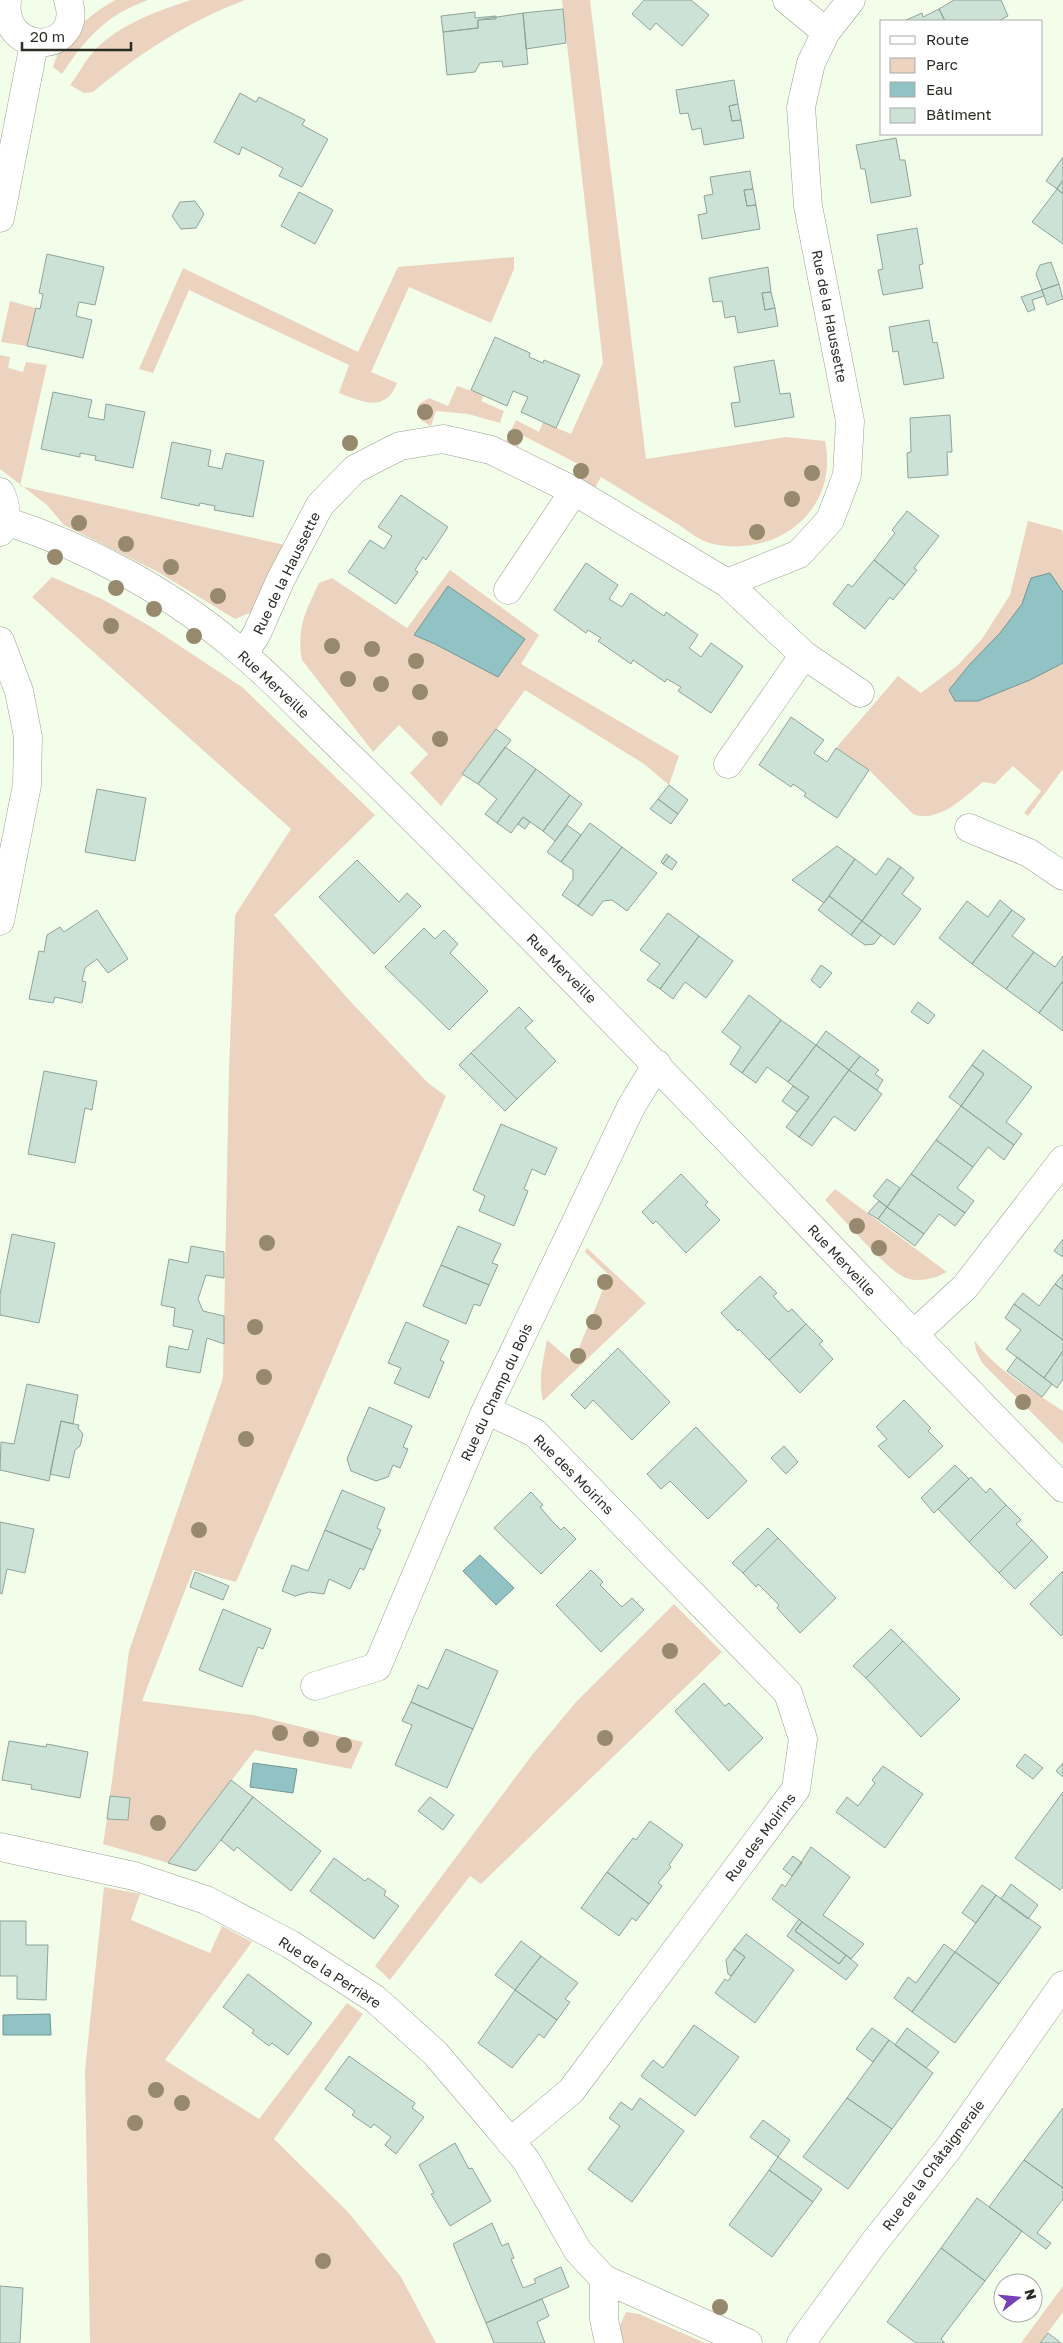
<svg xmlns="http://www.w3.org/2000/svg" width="1063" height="2343" viewBox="0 0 1063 2343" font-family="'Golos Text',sans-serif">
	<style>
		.green { fill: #ecd3bf }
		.water { fill: #91c3c5; stroke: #729695 }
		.building { fill: #cce2d7; stroke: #8fa499 }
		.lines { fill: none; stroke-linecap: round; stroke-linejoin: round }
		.street-casing { stroke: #98a18f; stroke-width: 29 }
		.street { stroke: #fff; stroke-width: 28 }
		.tree { fill: #96896e }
		.labels { text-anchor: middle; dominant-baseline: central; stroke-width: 4; stroke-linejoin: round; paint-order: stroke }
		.street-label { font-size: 14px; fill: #292d25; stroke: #fff }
	</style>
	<rect width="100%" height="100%" fill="#f3feea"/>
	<path class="green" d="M115 0H148C106 15 86 38 62 74L53 67C62 37 89 15 115 0Z
		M191 0H245C187 22 140 53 93 92L84 93 70 85C79 74 85 60 95 50 120 24 157 11 191 0Z
		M562 0H590L646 459 786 437 825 441C840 511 775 560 709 543 699 540 688 531 679 525 653 509 627 493 601 477L595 488 573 477 580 465 524 436 517 448 505 443 516 420 539 432 543 422 571 434 603 363Z
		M514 257V269L491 323 409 287 371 372 397 383C386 413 362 402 339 393L349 365 189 290 153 373 139 369 183 268 358 352 398 267Z
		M10 301 36 308 27 346 1 342Z
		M0 355 10 357 8 368 23 372 26 362 47 365 20 486 285 545 259 609 235 619 158 572 64 525 47 505 0 469Z
		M457 386 484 395 481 401 504 411 500 423 468 414 436 411 431 426 422 421 417 414 419 404 429 398 448 406Z
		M1028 521 1062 530 1063 535V769L1028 816 1024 813 1041 791 1013 766 995 784 983 782C964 797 939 824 913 814L869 770 836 748 898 676 921 693 958 665 982 639 1010 595Z
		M450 570 539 635 521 664 679 756 669 785 644 764 525 690 441 806 410 773 428 754 399 725 373 752 302 660C296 628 306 611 319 583L332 578 407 628Z
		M52 577 102 599 148 625 242 687 375 815 274 915 350 1001 428 1083 446 1096 236 1582 193 1570 142 1701 253 1715 363 1742 351 1769 255 1750 168 1863 103 1844 107 1819 128 1820 130 1798 110 1796 129 1651 223 1378 229 1069 235 915 291 829 32 597Z
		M835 1189 947 1272C936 1278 919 1283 906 1278 887 1271 842 1217 825 1200Z
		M587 1248 646 1303 543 1401C538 1380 543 1361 547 1340L573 1362 609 1275 585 1252Z
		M974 1340C996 1370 1033 1391 1063 1411V1444L982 1363 976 1350Z
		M674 1604 722 1652 481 1884 470 1876 390 1980 375 1966 532 1755 576 1702Z
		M104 1887 140 1894 131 1920 210 1953 222 1926 252 1942 165 2060 259 2119 347 2003 363 2014 274 2139 348 2212 401 2277 436 2343H90L85 2070Z
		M1063 2286V2312L1040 2343H1021Z
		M626 2312 639 2314 705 2343H621L620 2326Z"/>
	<path class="water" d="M1050 573 1063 592V663L1030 680 978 701H955L949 690 970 664 1000 633 1022 604 1031 578Z
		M448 586 525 639 498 677 435 644 414 635Z
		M480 1555 514 1588 496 1605 463 1571Z
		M253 1763 297 1769 293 1793 250 1787Z
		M50 2014 51 2035H3V2015Z"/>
	<path class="building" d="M644 0H691L709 15 682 46 656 23 650 30 632 14Z
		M954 0H1001L1008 16 998 21H945L939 9Z
		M563 9 566 43 526 49 523 13Z
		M939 9 945 21H904L922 13 923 17Z
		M475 12V18L496 16V19L478 20V28L443 32 441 16Z
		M523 13 528 64 503 67 502 61 480 63 475 72 447 75 443 32 478 28V20Z
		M734 80 738 104 729 106 732 121 741 120 744 138 704 145 701 128 692 130 688 113 680 114 676 90Z
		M240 93 256 102 259 97 305 120 302 125 328 139 302 187 279 176 283 168 242 147 239 155 214 142Z
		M738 104 741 120 732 121 729 106Z
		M896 138 900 160H905L911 196 871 203 865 169H861L856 145Z
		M1063 157V180L1057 189 1046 181Z
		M750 171 753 189 744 190 747 206 756 205 760 229 702 239 698 215 707 213 704 196 713 194 710 177Z
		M1063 180V194L1057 189Z
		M753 189 756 205 747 206 744 190Z
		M1057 189 1063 194V244L1032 222Z
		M299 192 333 210 315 244 281 226Z
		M195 201 204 214 196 228 181 229 172 216 180 202Z
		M917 228 923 264 919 265 923 288 883 295 878 270 883 269 877 235Z
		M47 254 104 267 95 305 79 302 76 316 92 320 83 358 27 346 36 308 40 309 43 294 39 293Z
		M1051 262 1059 284 1042 290 1036 274 1040 265Z
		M768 267 771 292 762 293 765 310 775 308 778 326 738 333 735 316 725 318 722 301 713 302 709 278Z
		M1059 284 1063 299 1047 305 1042 290Z
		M1042 290 1044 296 1032 300 1035 309 1028 312 1021 297Z
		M771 292 775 308 765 310 762 293Z
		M929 320 933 343 937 342 944 378 904 385 898 351 893 352 889 327Z
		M495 337 530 353 529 357 543 363 544 360 580 375 556 428 521 412 528 397 513 391 507 406 471 390Z
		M774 360 780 394 790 393 794 417 735 427 731 403 740 402 734 367Z
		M53 392 92 400 88 417 104 420 106 404 145 412 133 468 95 460 96 456 80 453V457L41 449Z
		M950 415 952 452H947L948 475 908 478 907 453 911 452 910 418Z
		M172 442 211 450 208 466 222 469 226 453 264 461 253 517 214 510 215 506 200 503 199 506 161 498Z
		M401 495 448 527 426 560 423 557 415 570 418 572 396 604 348 572 370 540 384 549 392 536 378 527Z
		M907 511 939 536 914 568 917 570 905 585 874 560 895 533 892 530Z
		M874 560 905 585 893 600 890 597 865 629 833 604 848 584 852 587Z
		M586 563 618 585 609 599 622 607 631 593 664 616 666 612 698 635 689 648 701 657 711 643 743 666 711 713 678 691 681 687 667 679 665 682 633 660 631 664 598 641 601 638 588 630 586 633 554 610Z
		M791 717 824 740 814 753 827 762 836 748 869 770 837 818 804 796 806 793 793 784 791 787 759 765Z
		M496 729 511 740 478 784 462 774Z
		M505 747 536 769 497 823 485 814 497 799 478 784Z
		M536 769 570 795 543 831 523 817 511 833 497 823Z
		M669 785 688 800 678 814 658 799Z
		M97 789 146 798 135 861 85 852Z
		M570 795 582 804 555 841 543 831Z
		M658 799 678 814 671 824 650 809Z
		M523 817 530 822 525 829 518 824Z
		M590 823 622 847 578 906 562 895 573 879V870L561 862Z
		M567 825 581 835 561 862 547 852Z
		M837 846 855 859 824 903 792 880Z
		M622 847 657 873 627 911 612 900 603 901 592 916 578 906Z
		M666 854 669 856 663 864 661 862Z
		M669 856 677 862 672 870 663 864Z
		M888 858 901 867 862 921 829 896 855 859 876 875Z
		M357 860 399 902 407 893 421 906 374 954 319 897Z
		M901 867 914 878 902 894 921 909 894 945 862 921Z
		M829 896 862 921 851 935 818 910Z
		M1000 900 1012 910 972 964 939 938 967 901 988 917Z
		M97 910 128 959 108 973 97 959 85 968 82 981 86 982 82 1003 55 997 53 1003 29 999 39 951 44 952 47 935 60 927 64 932Z
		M1012 910 1025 919 1012 936 1034 952 1006 989 972 964Z
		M668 913 699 936 660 989 647 980 660 964 640 950Z
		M862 921 881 935 874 944 865 945 851 935Z
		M424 928 435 939 444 930 458 944 450 953 488 991 449 1030 385 967Z
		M699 936 733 961 706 998 685 982 673 999 660 989Z
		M1034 952 1055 967 1063 956V981L1039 1013 1006 989Z
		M821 965 832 973 820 988 811 980Z
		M1063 981V1031L1039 1013Z
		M749 995 781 1020 742 1073 730 1064 741 1047 722 1032Z
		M918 1002 935 1015 928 1024 911 1012Z
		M519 1007 533 1021 525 1028 556 1061 517 1099 471 1053Z
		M781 1020 816 1045 788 1082 767 1067 756 1083 742 1073Z
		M826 1031 860 1056 849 1070 816 1045Z
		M816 1045 849 1070 799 1137 786 1127 809 1097 788 1082Z
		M983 1050 1032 1087 1006 1122 1022 1134 1014 1145 961 1106 984 1074 972 1065Z
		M471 1053 517 1099 505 1111 459 1065Z
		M860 1056 879 1070 875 1074 883 1080 877 1090 849 1070Z
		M972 1065 984 1074 961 1106 949 1097Z
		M849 1070 882 1094 855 1131 834 1116 812 1146 799 1137Z
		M44 1071 97 1081 92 1110 85 1108 75 1163 28 1154Z
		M793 1086 809 1097 797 1112 782 1101Z
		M961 1106 1014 1145 1004 1160 988 1147 973 1167 936 1140Z
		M501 1124 557 1148 545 1175 532 1169 524 1189 528 1191 514 1226 479 1211 485 1196 473 1190Z
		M936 1140 973 1167 957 1188 974 1201 965 1213 911 1174Z
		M681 1174 708 1202 705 1205 720 1220 686 1253 656 1221 653 1224 642 1212Z
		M911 1174 965 1213 955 1226 939 1214 924 1234 887 1207Z
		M887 1179 900 1188 887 1207 873 1196Z
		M879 1201 887 1207 878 1219 868 1213Z
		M887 1207 924 1234 915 1246 878 1219Z
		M458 1226 501 1244 492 1263 498 1265 489 1285 441 1265Z
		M12 1234 55 1243 39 1323 0 1315V1294Z
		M1063 1239V1257L1054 1251Z
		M191 1246 224 1252V1278L206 1275 198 1299 203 1311 224 1316V1344L207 1338 200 1373 166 1367 169 1346 188 1350 193 1330 173 1326 175 1308 161 1305 169 1259 188 1263Z
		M441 1265 489 1285 480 1306 474 1304 466 1324 423 1306Z
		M1063 1274V1290L1055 1284Z
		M760 1276 777 1293 773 1296 788 1312 792 1309 806 1324 769 1360 739 1329 738 1331 721 1313Z
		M1055 1284 1063 1290V1340L1014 1304 1023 1293 1039 1306Z
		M1014 1304 1063 1340V1351L1044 1378 1006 1349 1021 1330 1005 1318Z
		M406 1322 449 1341 440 1360 444 1362 429 1398 394 1383 401 1368 388 1363Z
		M806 1324 823 1341 819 1344 833 1359 800 1393 769 1360Z
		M618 1348 670 1402 632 1440 593 1400 585 1409 571 1395Z
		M1063 1351V1379L1057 1388 1044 1378Z
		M1017 1357 1052 1384 1042 1397 1007 1371Z
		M27 1384 78 1395 73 1424 61 1421 49 1481 0 1470 1 1442 14 1444Z
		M904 1400 931 1428 928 1431 943 1446 909 1478 878 1446 887 1439 876 1427Z
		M369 1407 412 1426 403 1447 408 1449 400 1468 393 1465 388 1477 376 1481 351 1471 347 1459Z
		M61 1421 79 1425 78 1428 83 1434 80 1446 75 1450 69 1478 50 1474Z
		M696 1427 747 1481 708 1519 670 1481 661 1489 647 1474Z
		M784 1446 798 1462 786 1474 771 1458Z
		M955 1465 969 1479 934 1513 921 1498Z
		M971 1477 986 1493 990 1488 1006 1505 969 1542 938 1509Z
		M342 1490 385 1508 377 1528 381 1530 372 1550 325 1530Z
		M531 1492 543 1505 540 1507 552 1521 561 1530 564 1527 576 1539 541 1574 494 1528Z
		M1006 1505 1021 1520 1016 1524 1032 1540 999 1573 969 1542Z
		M0 1522 34 1529 25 1573 7 1569 2 1594 0 1593Z
		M768 1528 778 1538 743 1573 732 1563Z
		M325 1530 372 1550 364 1570 360 1568 350 1589 329 1579 324 1594 309 1592 295 1596 282 1591 292 1565 308 1571Z
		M778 1538 836 1598 800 1633 777 1608 779 1605 758 1584 756 1587 743 1573Z
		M1032 1540 1048 1557 1015 1589 999 1573Z
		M591 1570 603 1582 600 1585 622 1607 632 1598 644 1610 601 1652 556 1605Z
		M1063 1571V1634L1061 1636 1030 1604Z
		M195 1572 229 1586 223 1600 190 1587Z
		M223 1609 271 1629 263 1649 258 1647 242 1687 199 1670Z
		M891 1629 903 1641 866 1678 853 1666Z
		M903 1641 960 1699 921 1737 866 1678Z
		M446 1649 498 1671 473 1729 411 1702 418 1685 428 1689Z
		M704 1683 725 1706 729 1703 763 1738 729 1771 675 1711Z
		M411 1702 473 1729 447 1788 395 1765 412 1725 402 1721Z
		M9 1741 46 1747 47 1744 88 1752 80 1798 31 1789 32 1785 2 1780Z
		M1025 1754 1043 1768 1033 1779 1016 1766Z
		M1063 1763V1777L1056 1771Z
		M883 1766 923 1794 885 1848 836 1812 847 1797 858 1806 875 1783 872 1780Z
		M231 1780 253 1797 221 1840 196 1871 168 1863Z
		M1063 1792V1886L1060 1890 1015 1858Z
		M110 1796 130 1798 128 1820 107 1819Z
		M253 1797 321 1851 291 1891 237 1847 234 1851 221 1840Z
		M430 1797 454 1815 443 1830 418 1811Z
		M650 1821 683 1845 669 1865 671 1867 658 1883 662 1886 649 1904 607 1872 633 1838 636 1840Z
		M811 1847 850 1877 823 1915 864 1944 851 1959 772 1899 782 1884 785 1887Z
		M793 1856 802 1863 792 1876 783 1869Z
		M334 1858 365 1881 368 1878 386 1891 384 1895 399 1906 374 1939 310 1891Z
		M607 1872 649 1904 636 1921 632 1918 619 1936 581 1908Z
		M1011 1884 1038 1905 1028 1919 1001 1899Z
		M982 1885 996 1895 976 1923 962 1913Z
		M996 1895 1041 1927 999 1984 955 1952Z
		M799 1919 802 1922 795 1931 839 1964 846 1955 858 1965 846 1980 787 1936Z
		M0 1921H26V1945H48L46 2000 17 1999V1976H0Z
		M802 1922 846 1955 839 1964 795 1931Z
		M746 1934 794 1970 755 2023 715 1993 725 1979 728 1981 745 1957 734 1949Z
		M521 1941 541 1956 515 1990 495 1975Z
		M944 1944 955 1952 912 2012 894 1998 908 1977 916 1983Z
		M734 1949 745 1957 731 1976 728 1974 726 1960Z
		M955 1952 999 1984 955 2043 912 2012Z
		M541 1956 578 1983 565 1999 570 2002 557 2020 515 1990Z
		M248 1974 312 2023 288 2055 272 2043 269 2046 252 2033 254 2030 223 2007Z
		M515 1990 557 2020 544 2038 539 2034 512 2068 478 2043Z
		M694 2025 739 2057 695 2116 641 2076 653 2060 663 2068Z
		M872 2028 889 2040 873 2062 856 2049Z
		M907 2028 939 2052 926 2068 895 2045Z
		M889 2040 933 2073 892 2129 847 2098Z
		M349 2056 415 2103 412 2108 424 2117 396 2154 385 2145 391 2137 374 2124 371 2128 352 2115 355 2111 325 2089Z
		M640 2098 684 2131 632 2202 588 2169 620 2126 609 2118 621 2102 632 2110Z
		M847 2098 892 2129 848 2189 803 2157Z
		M1063 2108V2188L1024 2160Z
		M763 2120 790 2140 778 2157 750 2137Z
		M455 2143 469 2169 472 2168 491 2201 450 2226 431 2194 434 2193 419 2165Z
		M778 2157 822 2189 813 2202 769 2170Z
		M1024 2160 1063 2188V2199L1037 2233 1051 2243 1046 2249 989 2207Z
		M769 2170 813 2202 772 2257 729 2225Z
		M977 2198 1022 2231 985 2281 941 2248Z
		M492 2223 502 2246 508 2243 514 2258 511 2259 523 2288 536 2283 534 2279 561 2267 569 2287 486 2323 453 2244Z
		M941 2248 985 2281 941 2339 945 2343H916L887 2322Z
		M0 2286 23 2288 20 2343H0Z
		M542 2299 549 2316 537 2322 545 2343H494L486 2323Z
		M1048 2333 1061 2343H1040Z"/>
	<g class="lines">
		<g class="street-casing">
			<path id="street" d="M7 0C0 58 86 55 68 0
				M787 0 826 32
				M0 218 34 44
				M0 492C7 505 7 519 0 532
				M5 521C88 547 179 597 244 655 277 683 307 715 338 745 397 802 455 861 513 919 699 1106 878 1300 1063 1488
				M727 583 804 655 860 693
				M508 590 574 491
				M0 641 19 691 28 737 27 785 0 921
				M244 654 257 633 281 579 320 505 355 469 400 446 443 439 491 450 574 491 727 583 799 554 830 520 847 475 850 421 808 206 801 107 811 63 826 32 851 0
				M728 764 804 655
				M969 828 1029 853 1063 876
				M913 1335 965 1287 1063 1160
				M486 1410 535 1433 788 1693 803 1739 796 1789 571 2091 510 2142
				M315 1686 377 1667 486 1410 631 1107 657 1064
				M0 1847 134 1876 206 1900 290 1944 375 1999 435 2053 526 2160 578 2251 604 2279 748 2343
				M604 2279V2319L609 2343
				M801 2343 873 2244 948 2149 1063 1985"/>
		</g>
		<use href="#street" class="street"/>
	</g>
	<g class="tree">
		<circle cx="425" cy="412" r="8"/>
		<circle cx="515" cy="437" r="8"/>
		<circle cx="350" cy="443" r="8"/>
		<circle cx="581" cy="471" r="8"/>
		<circle cx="812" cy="473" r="8"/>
		<circle cx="792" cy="499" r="8"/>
		<circle cx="79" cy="523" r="8"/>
		<circle cx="757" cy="532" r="8"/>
		<circle cx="126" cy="544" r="8"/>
		<circle cx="55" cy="557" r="8"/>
		<circle cx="171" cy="567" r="8"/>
		<circle cx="116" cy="588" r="8"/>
		<circle cx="218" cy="596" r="8"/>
		<circle cx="154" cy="609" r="8"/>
		<circle cx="111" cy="626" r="8"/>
		<circle cx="194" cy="636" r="8"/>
		<circle cx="332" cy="646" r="8"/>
		<circle cx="372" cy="649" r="8"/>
		<circle cx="416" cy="661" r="8"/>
		<circle cx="348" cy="679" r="8"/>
		<circle cx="381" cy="684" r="8"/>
		<circle cx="420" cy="692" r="8"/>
		<circle cx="440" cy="739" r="8"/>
		<circle cx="857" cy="1226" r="8"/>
		<circle cx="267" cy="1243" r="8"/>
		<circle cx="879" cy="1248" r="8"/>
		<circle cx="605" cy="1282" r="8"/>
		<circle cx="594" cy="1322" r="8"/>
		<circle cx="255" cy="1327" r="8"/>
		<circle cx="578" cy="1356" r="8"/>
		<circle cx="264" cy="1377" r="8"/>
		<circle cx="1023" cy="1402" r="8"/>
		<circle cx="246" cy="1439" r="8"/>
		<circle cx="199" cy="1530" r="8"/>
		<circle cx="670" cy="1651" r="8"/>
		<circle cx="280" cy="1733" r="8"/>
		<circle cx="605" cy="1738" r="8"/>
		<circle cx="311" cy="1739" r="8"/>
		<circle cx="344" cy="1745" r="8"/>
		<circle cx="158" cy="1823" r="8"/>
		<circle cx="156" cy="2090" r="8"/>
		<circle cx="182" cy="2103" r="8"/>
		<circle cx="135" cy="2123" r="8"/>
		<circle cx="323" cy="2261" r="8"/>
		<circle cx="720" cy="2307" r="8"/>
	</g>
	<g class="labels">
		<g class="street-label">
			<text transform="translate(830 316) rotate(79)">Rue de la Haussette</text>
			<text transform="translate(286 573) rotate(-64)">Rue de la Haussette</text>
			<text transform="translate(274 684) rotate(43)">Rue Merveille</text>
			<text transform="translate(562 968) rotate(45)">Rue Merveille</text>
			<text transform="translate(842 1260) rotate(47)">Rue Merveille</text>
			<text transform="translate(496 1392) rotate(-65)">Rue du Champ du Bois</text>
			<text transform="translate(574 1474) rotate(45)">Rue des Moirins</text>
			<text transform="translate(760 1837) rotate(-53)">Rue des Moirins</text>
			<text transform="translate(330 1972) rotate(33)">Rue de la Perrière</text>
			<text transform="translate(933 2165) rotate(-53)">Rue de la Châtaigneraie</text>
		</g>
	</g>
	<rect x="880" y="20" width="162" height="115" fill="#ffffff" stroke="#a9aba8"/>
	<rect x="890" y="36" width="25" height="8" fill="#ffffff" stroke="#a9aba8"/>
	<text x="926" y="45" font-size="15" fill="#292d25">Route</text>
	<rect x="890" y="58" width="25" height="15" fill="#ecd3bf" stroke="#a9aba8"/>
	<text x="926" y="70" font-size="15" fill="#292d25">Parc</text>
	<rect x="890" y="82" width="25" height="15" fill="#91c3c5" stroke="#a9aba8"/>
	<text x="926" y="95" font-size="15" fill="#292d25">Eau</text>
	<rect x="890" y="108" width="25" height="15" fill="#cce2d7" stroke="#a9aba8"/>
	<text x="926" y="120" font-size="15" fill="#292d25">Bâtiment</text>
	<g transform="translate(1018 2298) rotate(74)"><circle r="24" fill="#ffffff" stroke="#a9aba8"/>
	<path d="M0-4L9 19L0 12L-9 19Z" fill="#7641b8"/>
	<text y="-8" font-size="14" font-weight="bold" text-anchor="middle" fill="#292d25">N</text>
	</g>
	<path d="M22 42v8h109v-8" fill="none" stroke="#292d25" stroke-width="2.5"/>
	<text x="30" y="42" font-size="15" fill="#292d25" stroke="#ffffff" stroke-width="4" paint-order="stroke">20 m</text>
</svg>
